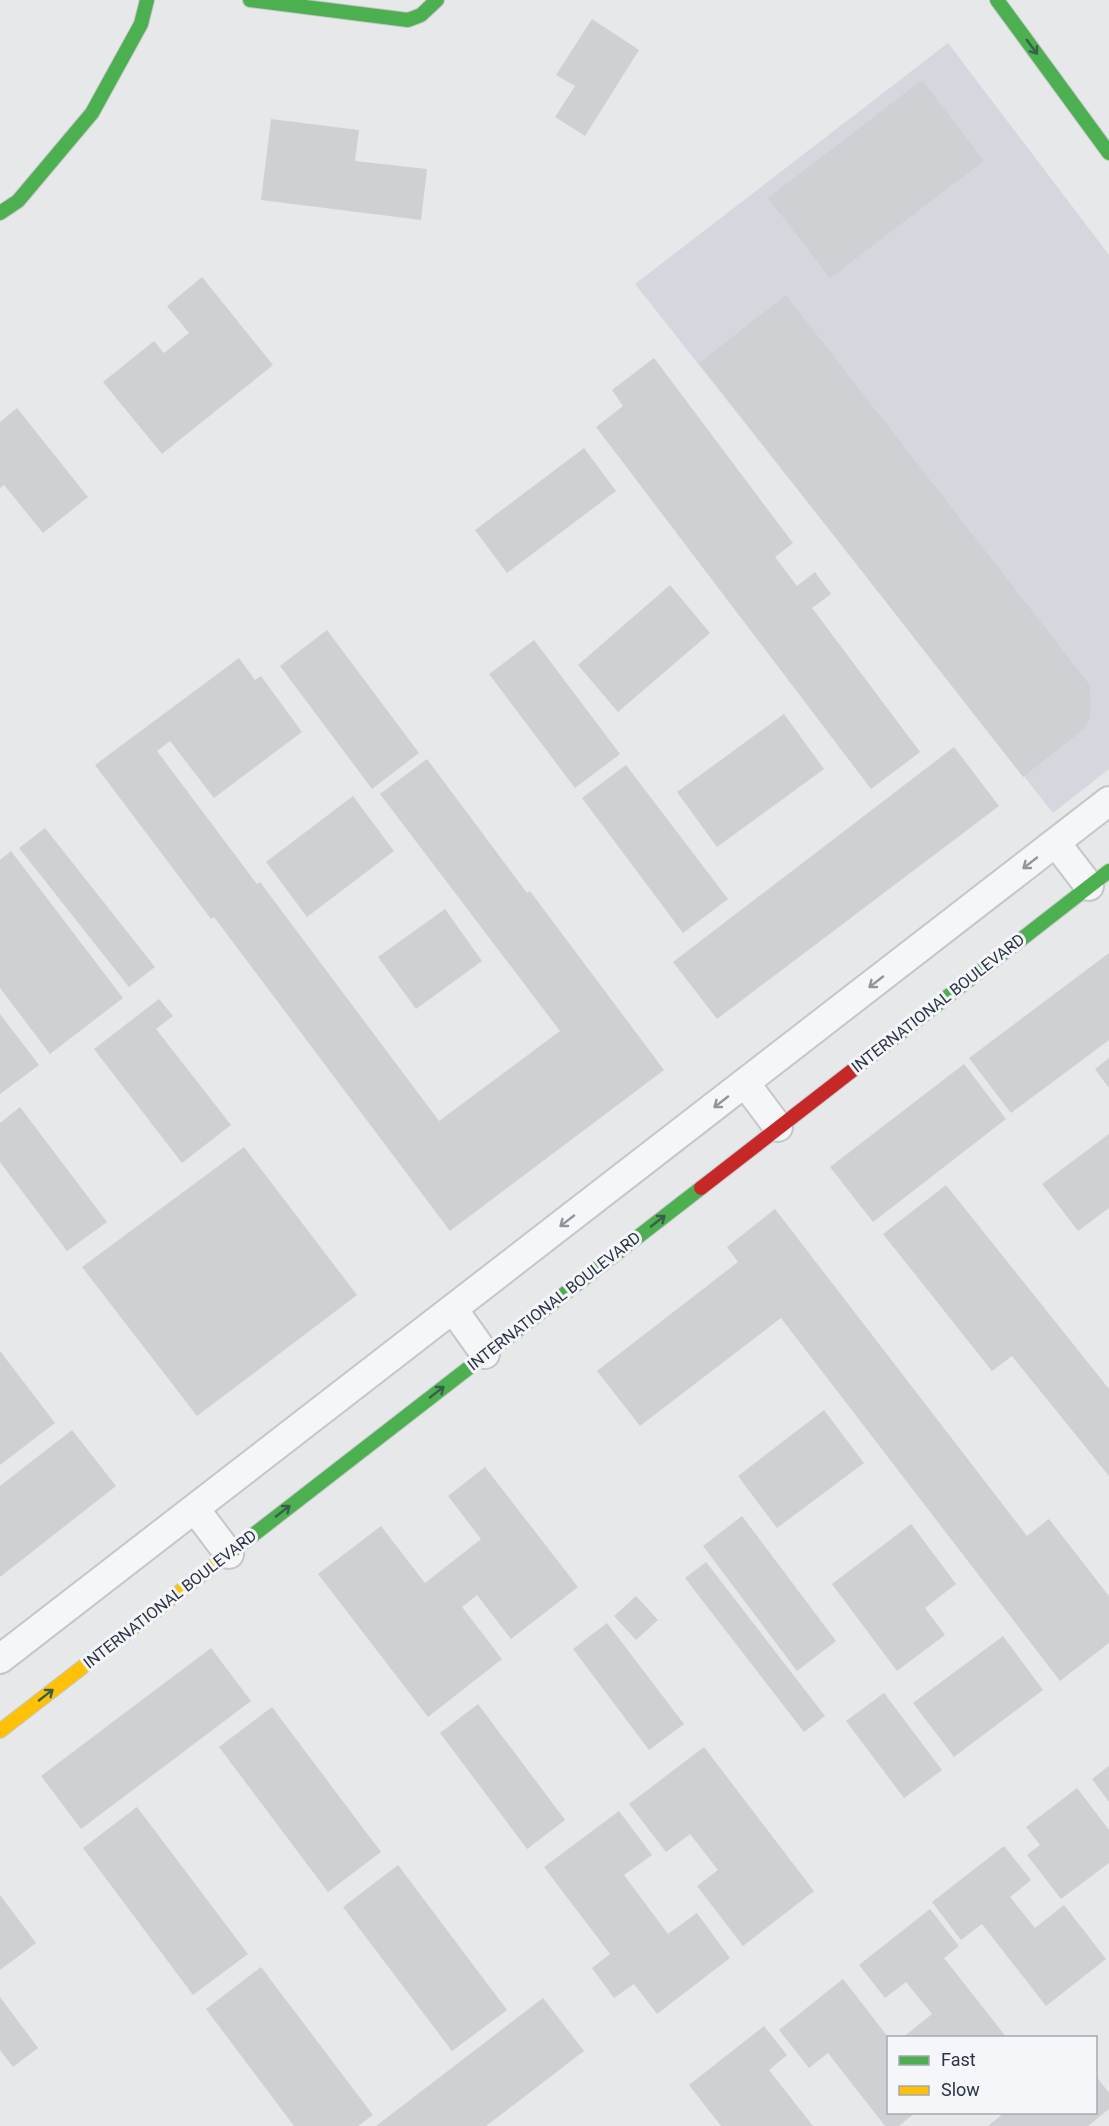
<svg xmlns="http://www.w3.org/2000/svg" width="1109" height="2126" viewBox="0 0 1109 2126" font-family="Roboto,sans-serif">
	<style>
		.built { fill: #d4d7dd }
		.building { fill: #ced0d3 }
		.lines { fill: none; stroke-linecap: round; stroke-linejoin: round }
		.street-casing { stroke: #c4c6c8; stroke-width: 32 }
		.fast-casing { stroke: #c4c6c8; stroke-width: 16 }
		.slow-casing { stroke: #c4c6c8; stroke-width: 16 }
		.jam-casing { stroke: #c4c6c8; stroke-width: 16 }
		.street { stroke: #f5f6f7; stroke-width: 28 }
		.fast { stroke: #4caf50; stroke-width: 14 }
		.slow { stroke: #ffc107; stroke-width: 14 }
		.jam { stroke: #c62828; stroke-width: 14 }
		.oneway { stroke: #375f49 }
		.oneway2 { stroke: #90959e }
		.labels { text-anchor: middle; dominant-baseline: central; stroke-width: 6; stroke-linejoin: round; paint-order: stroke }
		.street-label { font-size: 16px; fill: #2b3445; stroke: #f4f6f9 }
	</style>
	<rect width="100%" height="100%" fill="#e6e8ea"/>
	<path class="built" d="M948 43 1109 255V769L1053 813 635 284Z"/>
	<path class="building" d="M592 19 639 50 585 136 555 117 575 86 556 75Z
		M922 80 984 161 830 278 768 198Z
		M271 119 359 130 355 161 427 169 421 220 261 200Z
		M202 277 273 365 162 454 103 382 154 341 164 353 189 333 167 306Z
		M786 295 1089 684 1091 701 1090 717 1084 729 1023 777 699 363Z
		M654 358 793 543 775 557 797 586 815 572 831 594 812 608 920 752 871 789 596 427 623 406 612 390Z
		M17 408 88 497 43 533 4 485 0 488V422Z
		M584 448 616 491 507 573 475 530Z
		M670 585 710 633 618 712 578 665Z
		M327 630 419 753 372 789 280 666Z
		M534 640 620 754 575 788 489 674Z
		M239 658 255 680 261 676 302 732 214 798 170 741 157 751 257 884 260 882 439 1121 560 1031 380 794 427 759 527 893 530 891 664 1070 450 1231 214 917 211 919 95 765Z
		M784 714 824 769 717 847 677 792Z
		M954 747 999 806 717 1019 673 962Z
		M626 765 728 899 683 933 582 798Z
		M353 796 394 851 307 917 266 862Z
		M45 828 155 967 129 987 19 848Z
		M11 851 123 998 50 1054 0 988V860Z
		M445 909 482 961 416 1009 378 957Z
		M1109 953V1040L1011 1113 969 1058Z
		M159 999 173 1016 156 1029 231 1125 182 1163 94 1049Z
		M0 1014 39 1065 0 1094Z
		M1109 1058V1088L1095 1069Z
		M964 1064 1006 1119 873 1222 830 1167Z
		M20 1107 107 1222 67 1251 0 1162V1123Z
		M1109 1134V1208L1078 1231 1042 1184Z
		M244 1147 357 1295 197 1416 82 1267Z
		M946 1185 1109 1389V1476L1012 1356 992 1371 883 1234Z
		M775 1209 1027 1536 1049 1519 1109 1596V1643L1060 1681 781 1318 640 1426 597 1371 738 1262 727 1247Z
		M0 1351 55 1423 0 1465Z
		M824 1410 864 1463 777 1528 738 1476Z
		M72 1430 116 1486 0 1577V1486Z
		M485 1467 578 1587 511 1639 477 1595 462 1607 502 1659 428 1717 318 1574 381 1526 425 1583 481 1539 448 1496Z
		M742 1516 836 1641 797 1671 703 1546Z
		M911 1524 956 1584 925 1608 945 1635 897 1671 832 1584Z
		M706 1562 825 1716 804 1732 685 1578Z
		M636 1596 658 1620 636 1640 614 1616Z
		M607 1623 684 1724 649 1750 573 1649Z
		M1003 1636 1043 1690 954 1757 913 1703Z
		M211 1648 251 1701 81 1829 41 1776Z
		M884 1693 942 1770 904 1798 846 1721Z
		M478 1704 565 1820 527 1849 440 1733Z
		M272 1707 381 1852 328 1892 219 1747Z
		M704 1747 814 1891 743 1946 697 1886 718 1870 690 1834 666 1852 629 1804Z
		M1109 1766V1802L1092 1779Z
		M1077 1788 1109 1830V1863L1061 1899 1027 1855 1040 1845 1026 1827Z
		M137 1807 248 1954 193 1995 83 1848Z
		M619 1811 652 1855 624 1875 668 1934 697 1913 730 1958 657 2014 634 1984 614 1998 592 1968 610 1954 544 1867Z
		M1004 1846 1031 1880 1010 1897 1035 1928 1064 1905 1106 1959 1046 2006 982 1924 961 1940 932 1902Z
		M398 1865 507 2010 452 2051 343 1907Z
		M0 1895 36 1943 0 1970Z
		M930 1909 959 1946 944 1958 1007 2038H902L932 2014 906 1982 885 1998 859 1965Z
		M261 1967 373 2115 358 2126H294L206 2009Z
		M843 1979 888 2037V2112H916L899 2126H885L828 2053 809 2068 779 2030Z
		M0 1997 38 2048 13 2067 0 2050Z
		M543 1998 584 2051 486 2126H376Z
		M764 2026 787 2055 769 2070 813 2126H721L689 2085Z
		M1096 2076 1109 2093V2109L1088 2126H988L1005 2112H1096Z"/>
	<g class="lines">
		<g class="street-casing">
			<path id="street" d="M1056 843 1089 886
				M745 1083 778 1127
				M453 1309 485 1354
				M195 1509 229 1554
				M0 1659 1109 801"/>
		</g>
		<g class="fast-casing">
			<path id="fast" d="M250 0 408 20 421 15 437 0
				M997 0 1109 153
				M0 213 18 201 92 113 141 24 147 0
				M889 1042 1109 871
				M226 1556 701 1188"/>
		</g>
		<g class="slow-casing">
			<path id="slow" d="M0 1731 226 1556"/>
		</g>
		<g class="jam-casing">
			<path id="jam" d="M701 1188 889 1042"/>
		</g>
		<use href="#street" class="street"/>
		<use href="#fast" class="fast"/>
		<use href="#slow" class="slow"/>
		<use href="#jam" class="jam"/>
	</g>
	<defs><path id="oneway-shaft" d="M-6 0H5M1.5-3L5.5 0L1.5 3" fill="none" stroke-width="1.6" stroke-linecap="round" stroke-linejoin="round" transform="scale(1.5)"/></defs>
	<g class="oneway">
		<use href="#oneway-shaft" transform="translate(1032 47) rotate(54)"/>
		<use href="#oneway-shaft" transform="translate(658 1221) rotate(-38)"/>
		<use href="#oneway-shaft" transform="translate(437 1392) rotate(-38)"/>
		<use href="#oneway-shaft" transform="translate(283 1511) rotate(-38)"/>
		<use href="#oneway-shaft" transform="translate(46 1695) rotate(-38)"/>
	</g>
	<g class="oneway2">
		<use href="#oneway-shaft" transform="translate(1030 863) rotate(142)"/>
		<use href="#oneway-shaft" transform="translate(876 982) rotate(142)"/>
		<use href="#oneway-shaft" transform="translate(721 1102) rotate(142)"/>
		<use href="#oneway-shaft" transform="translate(567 1221) rotate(142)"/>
	</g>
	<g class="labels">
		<g class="street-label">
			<text transform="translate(938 1003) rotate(-38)">INTERNATIONAL BOULEVARD</text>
			<text transform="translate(554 1301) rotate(-38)">INTERNATIONAL BOULEVARD</text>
			<text transform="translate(170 1599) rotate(-38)">INTERNATIONAL BOULEVARD</text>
		</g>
	</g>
	<rect x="887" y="2036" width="210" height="78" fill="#f4f6f9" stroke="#a4a8b1" stroke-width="1.5"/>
	<rect x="899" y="2056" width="30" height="9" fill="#4caf50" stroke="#a4a8b1" stroke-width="1.5"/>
	<text x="941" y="2066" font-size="18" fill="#2b3445">Fast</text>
	<rect x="899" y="2086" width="30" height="9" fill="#ffc107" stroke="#a4a8b1" stroke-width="1.5"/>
	<text x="941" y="2096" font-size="18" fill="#2b3445">Slow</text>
</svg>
